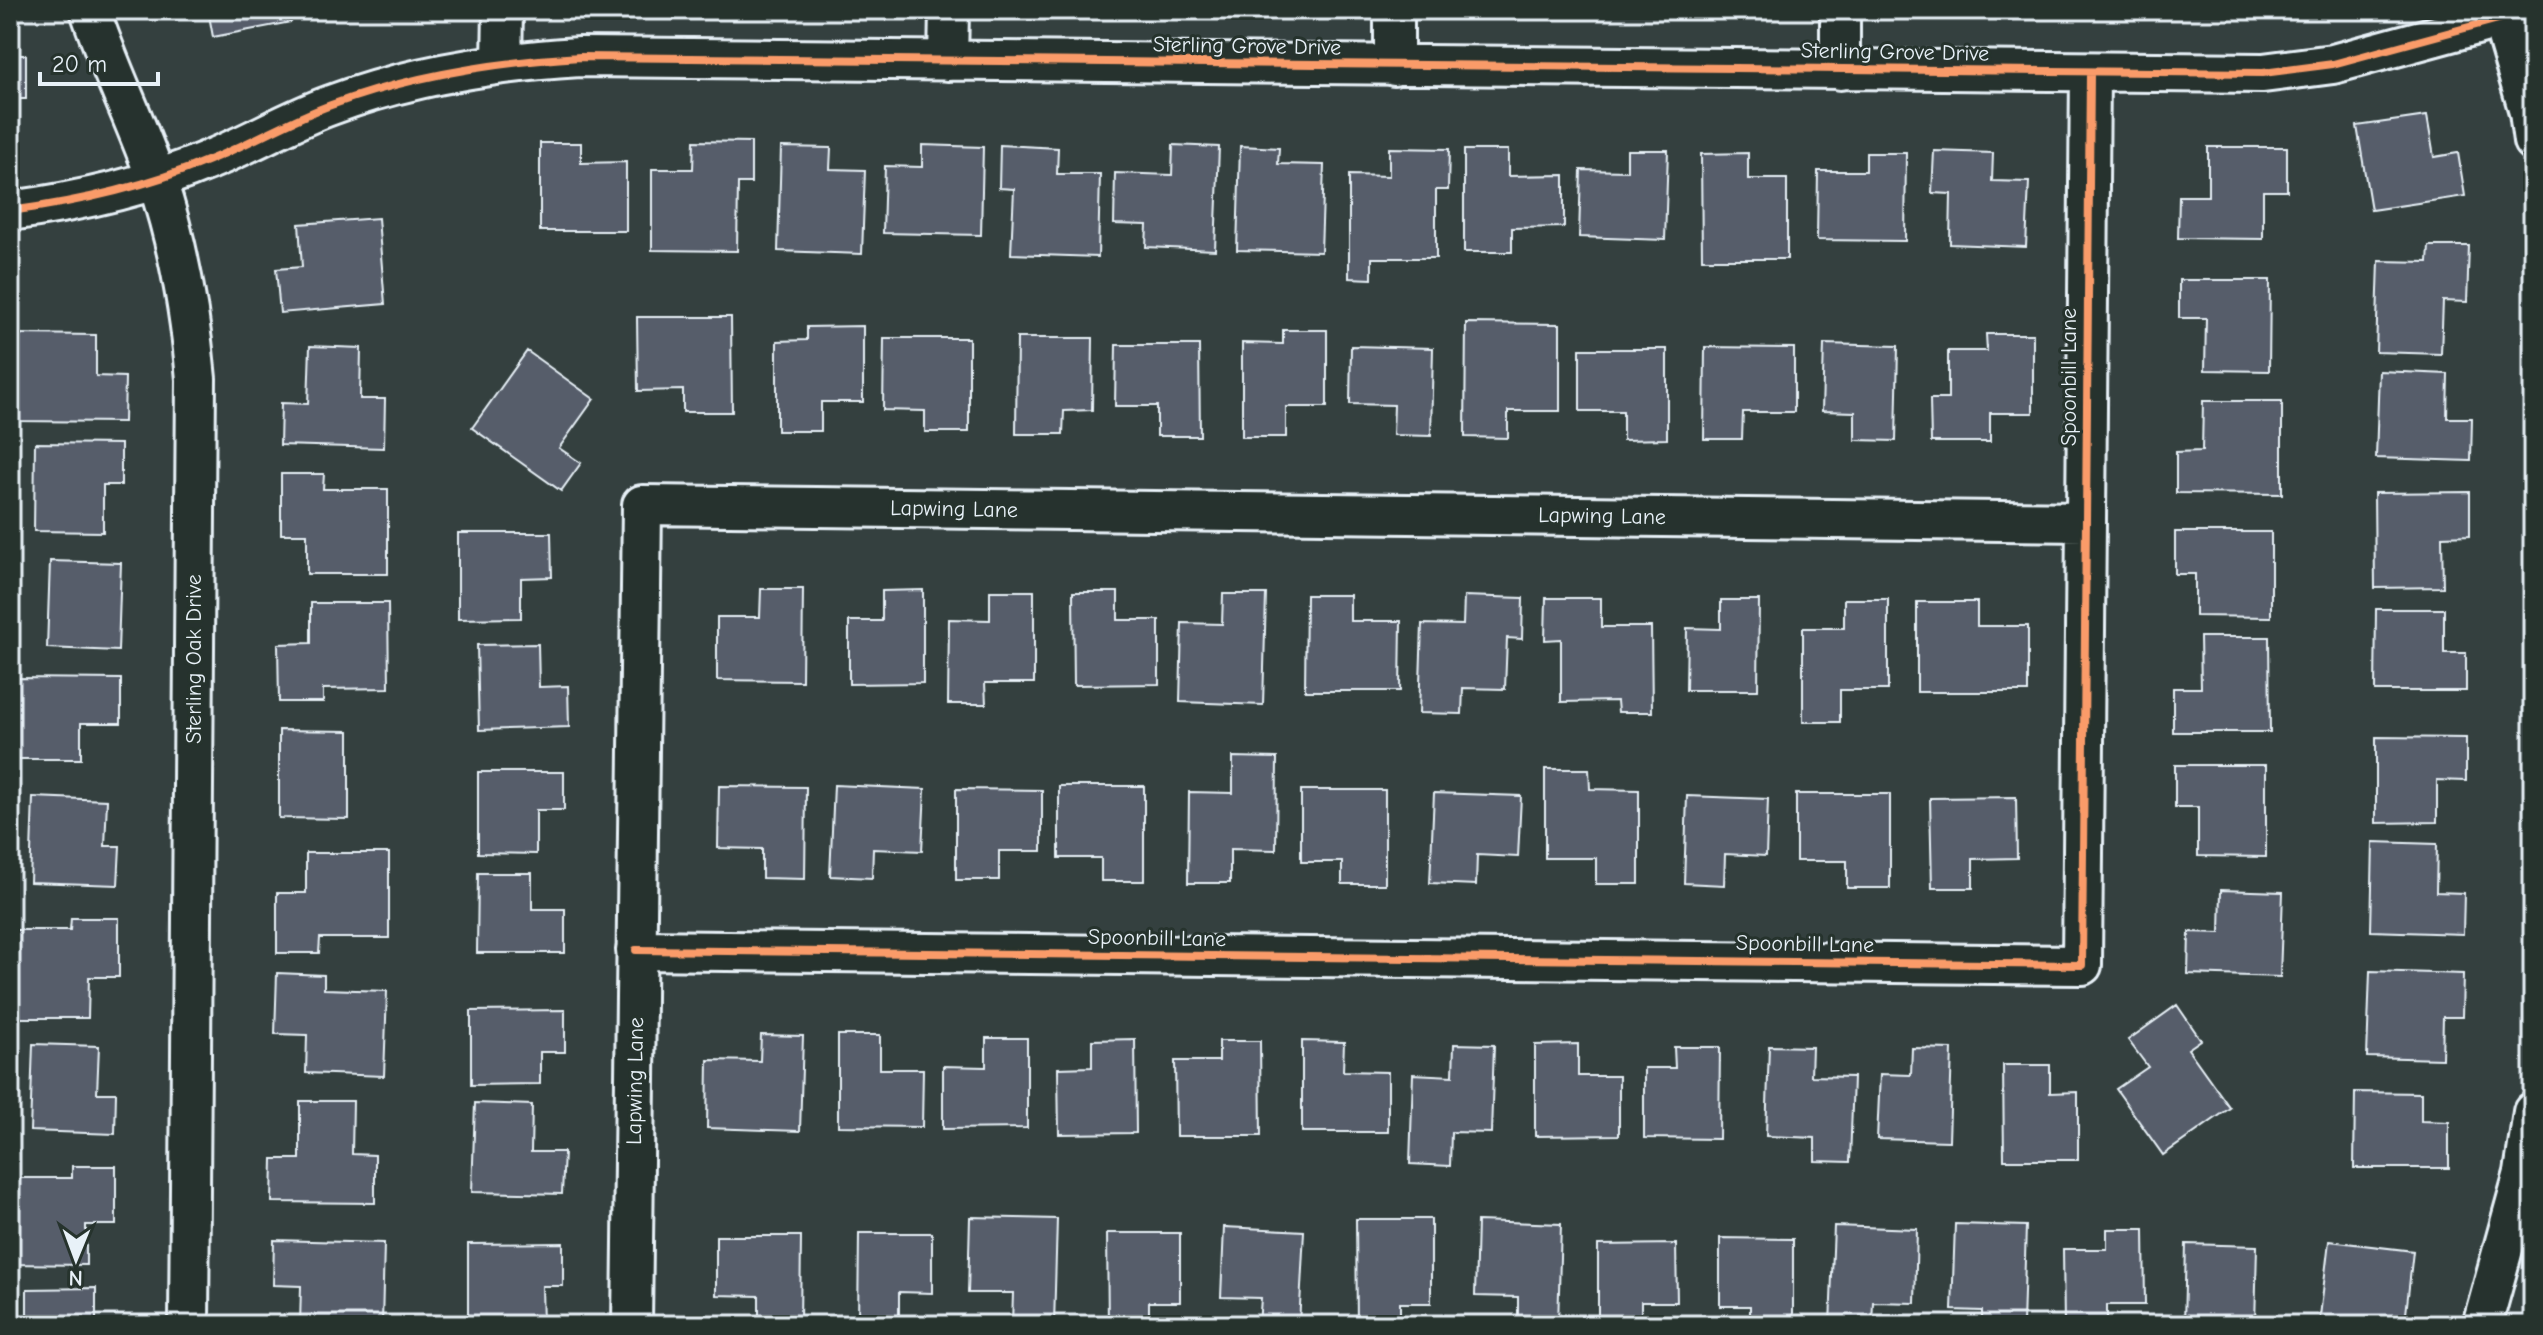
<svg xmlns="http://www.w3.org/2000/svg" width="2543" height="1335" viewBox="0 0 2543 1335" font-family="'Comic Neue',sans-serif">
	<style>
		.building { fill: #565d6a; stroke: #e8f1f8; stroke-width: 2 }
		.lines { fill: none; stroke-linecap: round; stroke-linejoin: round }
		.street-casing { stroke: #e8f1f8; stroke-width: 44 }
		.street { stroke: #26332d; stroke-width: 38 }
		.cycleway-casing { stroke: #26332d; stroke-width: 13 }
		.cycleway { stroke: #fa9b69; stroke-width: 8 }
		.labels { text-anchor: middle; dominant-baseline: central; stroke-width: 6; stroke-linejoin: round; paint-order: stroke }
		.street-label { font-size: 22px; fill: #e8f1f8; stroke: #26332d }
	</style>
	<rect width="100%" height="100%" fill="#34403f"/>
	<filter id="ink" filterUnits="userSpaceOnUse"><feTurbulence type="fractalNoise" baseFrequency=".0125" numOctaves="2"/><feDisplacementMap in="SourceGraphic" scale="16" xChannelSelector="R" yChannelSelector="G"/><feConvolveMatrix kernelMatrix="1 2 1 2 8 2 1 2 1" color-interpolation-filters="sRGB"/></filter>
	<g filter="url(#ink)">
		<path class="building" d="M208 10H288L291 22 213 37Z
			M10 55H26V99H10Z
			M2427 116 2434 157 2458 153 2465 196 2371 210 2357 126Z
			M694 141 751 142V183H738L737 251 652 250V169H693Z
			M540 143H581V163L626 162V231H540Z
			M922 145 983 147 981 235 883 233 885 166 922 167Z
			M1000 145 1058 148 1057 174H1100L1098 257 1011 254 1014 189 999 188Z
			M1173 145 1219 147 1215 250 1146 247 1147 225 1114 224 1115 173 1172 175Z
			M1240 146 1279 148 1278 164 1324 165 1321 252 1237 250Z
			M781 147 831 148 830 169 865 170 862 254 778 251Z
			M2208 147H2287V191H2263V239L2178 238 2179 196H2208Z
			M1389 148 1449 149 1448 190H1436V258H1372V279L1349 278V175L1389 176Z
			M1464 150H1508V176L1564 175V227L1512 228V252H1464Z
			M1627 150H1668L1665 240 1579 237 1581 170 1627 171Z
			M1934 151 1993 153 1992 181 2029 182 2026 247 1950 244 1951 194 1932 193Z
			M1748 153V179H1787V259H1702L1701 154Z
			M1866 153H1906L1905 241 1817 240 1818 171H1866Z
			M378 218 385 304 280 313 276 269 302 267 299 224Z
			M2429 246H2469L2467 302 2443 301 2441 354 2376 352 2379 261 2428 262Z
			M2179 280H2270L2269 371 2205 370 2206 318H2179Z
			M637 317H731L732 412H683V390L638 391Z
			M1466 323 1560 324V411H1508V438L1465 437Z
			M863 326V402H821V431H777V341L807 340V327Z
			M1283 330H1327V407H1286V437H1242V343L1283 344Z
			M15 334 96 335V376L125 377 124 422 15 421Z
			M1986 334H2033V413H1990V442H1931L1930 399H1948V351H1987Z
			M884 338H969V432H925V411L883 410Z
			M1017 338H1093L1092 410 1064 411 1063 434H1016Z
			M1824 344 1898 346 1896 441 1855 440V412L1822 411Z
			M1116 345H1199L1200 436H1157V406H1115Z
			M310 346 361 348 360 399H385L384 448 280 445 281 403 308 404Z
			M1351 346 1433 348 1431 436 1393 435 1394 405 1350 404Z
			M1705 347 1794 348V412H1743L1742 439H1704Z
			M1580 349H1667V439L1623 440V411H1580Z
			M527 351 594 399 559 448 581 463 561 491 472 428Z
			M2379 371 2448 374 2447 418H2472L2471 461 2376 458Z
			M2203 401H2282V494L2176 493V452L2202 451Z
			M35 443 121 444V485H103V532L34 531Z
			M281 474H324L323 489H388V574H307V534H281Z
			M2470 492V535L2442 536 2443 587 2375 588 2374 493Z
			M2175 532H2271V617L2195 616V574H2175Z
			M458 533H551L552 577 521 578V618L458 619Z
			M50 561 121 563 118 651 47 648Z
			M761 589H803L802 681 717 680V617H760Z
			M923 590V683L849 684V621H882V591Z
			M990 591H1034V683H985L986 704H948L949 619 990 620Z
			M1073 592H1118V620H1159V684L1074 685Z
			M1223 594H1266L1263 705 1180 702 1182 623 1222 624Z
			M1306 595H1350V621H1401L1400 691H1305Z
			M1464 596 1523 598 1522 639 1507 638 1505 689 1463 688 1462 714 1419 713 1422 624 1463 625Z
			M1546 598H1601V627H1651L1652 712H1618L1617 701 1561 702V639L1545 640Z
			M1844 599H1888V690H1840V722H1803V628H1844Z
			M1721 600H1759L1758 690H1686L1687 628 1721 629Z
			M1917 602H1977V626H2028V692H1917Z
			M311 603H388L389 688 323 689V702H279L278 644 311 643Z
			M2376 609H2444V653H2466V691H2375Z
			M2200 637H2269L2270 732H2173V688H2201Z
			M538 644 539 687 568 686 569 727 479 730 477 645Z
			M14 678 121 679V723H81V759H13Z
			M279 730 349 731V819L279 818Z
			M2376 737 2466 738V781L2437 780V822L2376 823Z
			M1233 757 1277 758 1276 850 1230 849V883H1188L1189 792 1233 793Z
			M2175 765H2266V857L2198 856V807H2175Z
			M1545 769H1589L1590 789 1639 790V884H1596V858H1545Z
			M478 772H564V810H536V854L478 853Z
			M834 785 925 789 922 851 873 849 872 878 830 876Z
			M719 786 806 787 805 879 762 878V849L718 848Z
			M1059 786H1144V881H1101V858H1059Z
			M956 789 1042 790V851H999V880H956Z
			M1301 790H1385V884H1342V862H1301Z
			M1434 793 1521 796 1518 857 1477 855 1476 885 1430 883Z
			M1796 794H1890V888H1847V861H1796Z
			M1687 796 1768 799 1766 856 1725 854 1724 885 1684 883Z
			M33 797 107 800 105 846H120L118 885 30 882Z
			M2016 797 2017 858 1973 859V888H1932L1930 798Z
			M2373 842 2437 844 2436 892 2464 893 2463 934 2371 931Z
			M306 853H389V938H320L319 953H277V893H306Z
			M478 873H532V909H565V953H477Z
			M2221 890 2283 892 2280 977 2188 974 2189 932 2220 933Z
			M71 918H119V977H89L88 1018H10V930H70Z
			M2370 971 2463 974 2462 1017H2443L2442 1059 2367 1057Z
			M277 973 324 975V989L387 991 384 1076 306 1073 307 1035 275 1034Z
			M2177 1005 2201 1040 2188 1049 2230 1108 2163 1155 2116 1089 2148 1067 2128 1040Z
			M565 1010V1052H540V1084L471 1085V1011Z
			M761 1035 803 1036 800 1131 707 1128 708 1060 760 1061Z
			M838 1035H880V1069H923L922 1127 838 1126Z
			M986 1038H1027V1128L943 1129V1066L986 1067Z
			M1135 1039 1136 1133 1059 1134 1058 1068 1092 1067V1040Z
			M1219 1041H1260L1261 1136H1176L1175 1061H1219Z
			M1302 1041 1344 1042 1343 1071 1388 1072V1132H1302Z
			M33 1044 99 1046 97 1093H116L115 1134 30 1131Z
			M1454 1044 1494 1045 1491 1133 1451 1132 1450 1166 1410 1164 1413 1074 1453 1076Z
			M1578 1044V1076H1619V1135L1535 1136V1045Z
			M1769 1046 1812 1047 1811 1076 1853 1077 1850 1162 1815 1161V1138L1766 1136Z
			M1674 1047H1720L1719 1139 1644 1138V1068H1675Z
			M1912 1048 1952 1049 1949 1141 1877 1139 1880 1074 1911 1075Z
			M2003 1065H2050V1093L2078 1092V1160H2004Z
			M2355 1092 2421 1093V1121L2449 1122V1168H2354Z
			M300 1101H353L352 1154 375 1155V1203L272 1202 273 1159H300Z
			M475 1103 532 1105 531 1152H564L562 1194 472 1192Z
			M72 1166H116V1225H86V1265L10 1264V1178H72Z
			M970 1217 1057 1219 1054 1325H1012L1013 1293H968Z
			M1356 1219H1431V1303H1400V1325H1357Z
			M1477 1221 1561 1224 1558 1325H1518V1297L1475 1296Z
			M1955 1224 2026 1226 2023 1325H1982V1311L1952 1310Z
			M1834 1226 1917 1229 1915 1303 1873 1302 1872 1325H1830Z
			M1224 1227 1304 1231 1299 1325H1259L1261 1298 1221 1297Z
			M2107 1229H2144L2145 1305H2107V1325H2064L2063 1249H2107Z
			M859 1233H932V1293L899 1292V1325H858Z
			M1107 1233H1180V1302H1149V1325H1108Z
			M716 1236H801L800 1325 759 1324V1296L716 1295Z
			M1720 1238 1793 1239V1325H1750V1306H1720Z
			M274 1240 384 1243 382 1325H300L301 1286 273 1285Z
			M2329 1241 2413 1251 2405 1323 2361 1318 2360 1325H2319Z
			M563 1243V1286H542L543 1325H468V1244Z
			M1676 1244 1677 1302H1641V1325H1598V1245Z
			M2186 1244 2257 1246 2255 1325H2184Z
			M96 1288V1325H27V1289Z"/>
		<g class="lines">
			<g class="street-casing">
				<path id="street" d="M90 10C109 68 137 123 157 181 179 246 190 311 196 379L189 1325
					M2499 10 2529 112 2533 141
					M948 61 949 10
					M502 62 503 10
					M1394 66V10
					M1840 70V10
					M10 211C79 202 145 187 209 160 250 144 289 120 331 105 412 75 494 62 580 57L2263 73 2333 64 2502 18
					M636 950 2082 965 2090 73
					M632 1325 642 505 2086 522
					M2482 1325 2524 1173 2533 1112"/>
			</g>
			<use href="#street" class="street"/>
			<g class="cycleway-casing">
				<path id="cycleway" d="M10 211C79 202 145 187 209 160 250 144 289 120 331 105 412 75 494 62 580 57L2263 73 2333 64 2502 18
					M636 950 2082 965 2090 73"/>
			</g>
			<use href="#cycleway" class="cycleway"/>
		</g>
	</g>
	<g class="labels">
		<g class="street-label">
			<text transform="translate(1247 46) rotate(1)">Sterling Grove Drive</text>
			<text transform="translate(1895 52) rotate(1)">Sterling Grove Drive</text>
			<text transform="translate(2069 377) rotate(-90)">Spoonbill Lane</text>
			<text transform="translate(954 509) rotate(1)">Lapwing Lane</text>
			<text transform="translate(1602 516) rotate(1)">Lapwing Lane</text>
			<text transform="translate(194 659) rotate(-90)">Sterling Oak Drive</text>
			<text transform="translate(1157 938) rotate(1)">Spoonbill Lane</text>
			<text transform="translate(1805 944) rotate(1)">Spoonbill Lane</text>
			<text transform="translate(635 1081) rotate(-89)">Lapwing Lane</text>
		</g>
	</g>
	<rect width="2543" height="1335" fill="none" stroke="#26332d" stroke-width="40"/>
	<rect x="20" y="20" width="2503" height="1295" fill="none" stroke="#e8f1f8" stroke-width="3" filter="url(#ink)"/>
	<g transform="translate(76 1259) rotate(181)" stroke="#26332d" stroke-width="6" paint-order="stroke">
	<path d="M0-6L14 30L0 20L-14 30Z" fill="#e8f1f8"/>
	<text y="-12" font-size="22" font-weight="bold" text-anchor="middle" fill="#e8f1f8">N</text>
	</g>
	<path d="M40 72v12h118v-12" fill="none" stroke="#e8f1f8" stroke-width="4"/>
	<text x="52" y="72" font-size="24" fill="#e8f1f8" stroke="#26332d" stroke-width="6" paint-order="stroke">20 m</text>
</svg>
